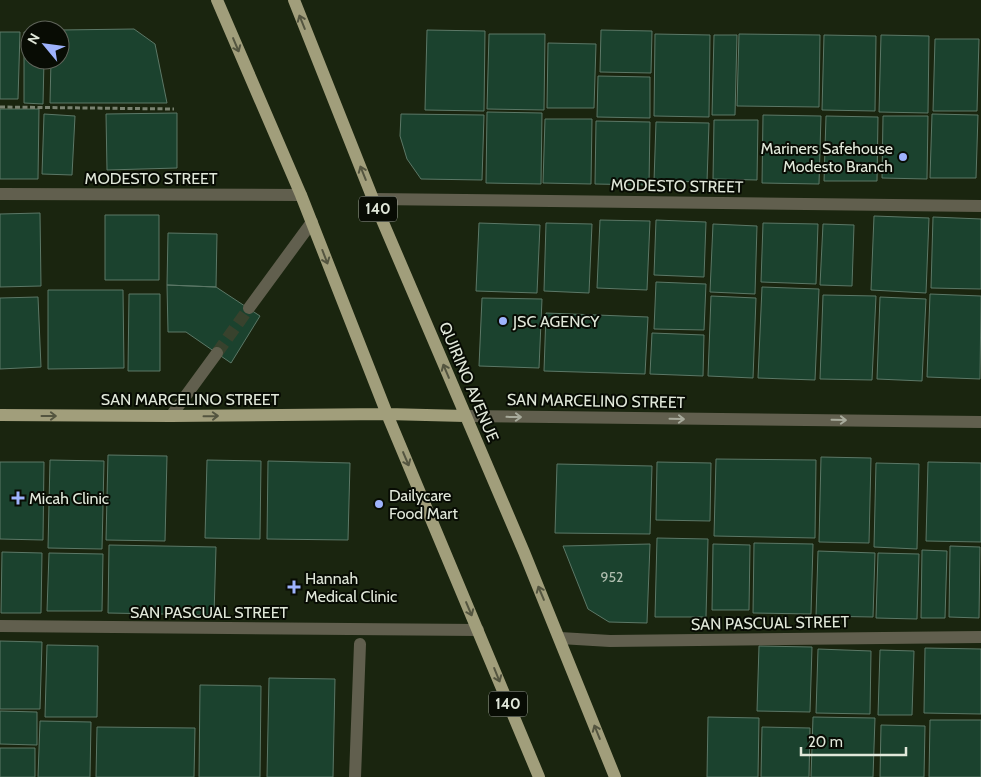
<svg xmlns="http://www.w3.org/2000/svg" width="981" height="777" viewBox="0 0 981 777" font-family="Cabin,sans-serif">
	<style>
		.building { fill: #1b422e; stroke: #5c7867 }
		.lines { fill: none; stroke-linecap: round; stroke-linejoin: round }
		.minor-tunnel { stroke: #38422d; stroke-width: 12; stroke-dasharray: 12 6; stroke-linecap: butt }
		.path { stroke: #798270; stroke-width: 3; stroke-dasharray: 5 2.5; stroke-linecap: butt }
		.minor { stroke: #615f4e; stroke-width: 12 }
		.major { stroke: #a19e7b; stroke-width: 12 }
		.oneway { stroke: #545540 }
		.oneway2 { stroke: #a7aa9b }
		.poi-dot { fill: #9eb3fd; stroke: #080c04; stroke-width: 2 }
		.labels { text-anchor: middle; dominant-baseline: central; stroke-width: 4; stroke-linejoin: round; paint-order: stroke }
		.number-label { font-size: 14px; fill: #b0beaf }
		.shield { fill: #080c04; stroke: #a0a69a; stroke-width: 1 }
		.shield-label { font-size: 15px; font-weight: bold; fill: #e1e8da }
		.poi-label { font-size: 16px; fill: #e1e8da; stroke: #080c04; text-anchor: start }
		.street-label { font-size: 16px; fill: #e1e8da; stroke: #080c04 }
	</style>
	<rect width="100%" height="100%" fill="#1a250f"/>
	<path class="building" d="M134 29 155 44 167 103H50L51 60H60V30Z
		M427 30 485 31 484 111 425 110Z
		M601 30 652 31 651 73 600 72Z
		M0 32H20L18 99H0Z
		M24 32H30V60H44L43 104 24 103Z
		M489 34H545L544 110 487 109Z
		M655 34 710 35 709 117 654 116Z
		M739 34 820 35 819 107 737 106Z
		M714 35H737L735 115H712Z
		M824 35 876 36 875 111 822 110Z
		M881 35 929 36 928 113 879 112Z
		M935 39H979L977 111H933Z
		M548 43 596 44 594 108H547Z
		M598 76 650 77V118L597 117Z
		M0 109H39L38 179H0Z
		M487 112 542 113 541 184 486 183Z
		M177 113V168L107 170 106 114Z
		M44 114 75 116 72 175 42 174Z
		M401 114 484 115 482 180 421 179 407 159 400 136Z
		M932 114 978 115 976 178H930Z
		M763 115 821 116 819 184 762 183Z
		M826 116 878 117 877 181H824Z
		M883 116H928L927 179 882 178Z
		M545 119H592L591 184 543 183Z
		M714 120H758L757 180 713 179Z
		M596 121 650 122 649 185 595 184Z
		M656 122 709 123 707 182 654 181Z
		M40 213 41 286 0 287V214Z
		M105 215H159V280H105Z
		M874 216 929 218 926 293 871 290Z
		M933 217 981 219V289L931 288Z
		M600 220 650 221 647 290 597 288Z
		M656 220 706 222 704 277 654 275Z
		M479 223 540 225 537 293 476 291Z
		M546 223 592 224 589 293 544 291Z
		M763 223 818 224 816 284 761 282Z
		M713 224 757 226 755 294 710 292Z
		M823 224 854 225 852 286 820 285Z
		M168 233 217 234 216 287 167 285Z
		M656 282 706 284 704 330 654 329Z
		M167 285 216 287 260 316 231 363 186 332H168Z
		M762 287 819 289 815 380 758 378Z
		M48 290H123L124 368 48 369Z
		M129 294H160V371H128Z
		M930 294 981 296 980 379 927 377Z
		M823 295 876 296 872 380 820 379Z
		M711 296 756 298 753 378 708 376Z
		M38 297 41 367 0 369V298Z
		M880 297 926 299 922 381 877 379Z
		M482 298 542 299 539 368 479 366Z
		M546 313 648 317 645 374 544 371Z
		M652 333 704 335 703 376 650 374Z
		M108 455 167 456 165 541 106 540Z
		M821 457 871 458 869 543 819 542Z
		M716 459 816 460 815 538 714 536Z
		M50 460 104 461 102 549 48 548Z
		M207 460 261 461 260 539 205 538Z
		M268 461 350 463 348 540 267 539Z
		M0 462H44L43 540 0 539Z
		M657 462 711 463 710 521 656 520Z
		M928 462 981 463V542L926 541Z
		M876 463 919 464 917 549 874 547Z
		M557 464 652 466 650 534 555 533Z
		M657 538 708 539 706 617H655Z
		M754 543 813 544 811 614 753 613Z
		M650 544 647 623 609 622 588 609 563 546Z
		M713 544 750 545 749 610H712Z
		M109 545 216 547 214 615 108 613Z
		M950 546 980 547 979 618 949 617Z
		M922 550 947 551 945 618H921Z
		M818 551 875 553 873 617 816 616Z
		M2 552 42 553 41 613H1Z
		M49 553 103 554 102 611H47Z
		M878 553 919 554 917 619 876 618Z
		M0 641 42 642 40 709H0Z
		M47 645 98 646 97 717H45Z
		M759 646 812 647 810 712 757 711Z
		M925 648 981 649V714L924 713Z
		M818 649 871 651 870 714 816 713Z
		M880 650 914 651 912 715H878Z
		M269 678 335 679 333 777H267Z
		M200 685 261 686 260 777H199Z
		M0 711 37 712V745L0 744Z
		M708 717 759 718 758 777H707Z
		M813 717 875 718 873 777H811Z
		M930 720H981V777H929Z
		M40 721 91 722 90 777H38Z
		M881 725 925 726 924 777H880Z
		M97 727 195 728 194 777H96Z
		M762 727 810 728 809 777H761Z
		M0 748H35V777H0Z"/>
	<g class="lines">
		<path class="minor-tunnel" d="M217 353 249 308"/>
		<path class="path" d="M0 107 174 109"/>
		<path class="minor" d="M0 194 301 195
			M373 199 981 206
			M249 308 312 222
			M171 416 217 353
			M465 416 981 422
			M0 626 478 630
			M560 638 610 641 981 637
			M355 777 360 644"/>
		<path class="major" d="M217 0 301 195 387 414 539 777
			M294 0 373 199 524 552 615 777
			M0 415 171 416 387 414 465 416"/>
	</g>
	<defs><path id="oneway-shaft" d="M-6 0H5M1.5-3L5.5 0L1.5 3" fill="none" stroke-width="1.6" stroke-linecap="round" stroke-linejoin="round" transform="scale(1.25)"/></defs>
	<g class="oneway">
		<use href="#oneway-shaft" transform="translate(302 22) rotate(-112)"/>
		<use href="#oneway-shaft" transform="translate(236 45) rotate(67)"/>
		<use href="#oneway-shaft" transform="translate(363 173) rotate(-112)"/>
		<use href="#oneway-shaft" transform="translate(325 257) rotate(69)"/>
		<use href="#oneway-shaft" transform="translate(446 371) rotate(-113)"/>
		<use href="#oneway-shaft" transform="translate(49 416)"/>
		<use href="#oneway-shaft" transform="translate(211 416) rotate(-1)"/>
		<use href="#oneway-shaft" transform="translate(406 459) rotate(67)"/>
		<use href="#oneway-shaft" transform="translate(541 593) rotate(-113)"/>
		<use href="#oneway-shaft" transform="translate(469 609) rotate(67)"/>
		<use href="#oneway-shaft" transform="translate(497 675) rotate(68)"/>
		<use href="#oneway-shaft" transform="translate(597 732) rotate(-112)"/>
	</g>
	<g class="oneway2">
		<use href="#oneway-shaft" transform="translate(514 417) rotate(1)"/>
		<use href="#oneway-shaft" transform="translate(677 419) rotate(1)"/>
		<use href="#oneway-shaft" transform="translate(839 420) rotate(1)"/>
	</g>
	<g class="poi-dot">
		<circle cx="903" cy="157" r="5"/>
		<circle cx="503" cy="321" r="5"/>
		<path d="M15.5 490.5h5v5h5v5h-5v5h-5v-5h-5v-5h5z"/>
		<circle cx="379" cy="504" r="5"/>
		<path d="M291.5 579.5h5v5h5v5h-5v5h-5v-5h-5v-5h5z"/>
	</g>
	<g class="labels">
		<g class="number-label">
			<text x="612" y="577">952</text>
		</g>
		<g class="shield">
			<rect x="359" y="196.5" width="38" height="25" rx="4"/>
			<rect x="489" y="691.5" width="38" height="25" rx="4"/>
		</g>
		<g class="shield-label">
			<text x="378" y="209">140</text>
			<text x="508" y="704">140</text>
		</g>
		<g class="poi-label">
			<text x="893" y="148" text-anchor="end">Mariners Safehouse<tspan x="893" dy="18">Modesto Branch</tspan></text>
			<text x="513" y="321">JSC AGENCY</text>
			<text x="389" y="495">Dailycare<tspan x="389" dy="18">Food Mart</tspan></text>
			<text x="29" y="498">Micah Clinic</text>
			<text x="305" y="578">Hannah<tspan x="305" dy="18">Medical Clinic</tspan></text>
		</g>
		<g class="street-label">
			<text x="151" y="178">MODESTO STREET</text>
			<text transform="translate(677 186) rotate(1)">MODESTO STREET</text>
			<text transform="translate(469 382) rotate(67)">QUIRINO AVENUE</text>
			<text x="190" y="399">SAN MARCELINO STREET</text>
			<text transform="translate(596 401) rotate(1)">SAN MARCELINO STREET</text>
			<text x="209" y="612">SAN PASCUAL STREET</text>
			<text transform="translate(770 623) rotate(-1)">SAN PASCUAL STREET</text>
		</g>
	</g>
	<g transform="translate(45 45) rotate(299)"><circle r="24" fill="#080c04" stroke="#5f645a"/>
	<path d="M0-4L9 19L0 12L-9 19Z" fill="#9eb3fd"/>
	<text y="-8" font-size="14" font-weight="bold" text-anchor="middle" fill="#e1e8da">N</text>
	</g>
	<path d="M801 747v8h105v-8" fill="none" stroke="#e1e8da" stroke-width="2.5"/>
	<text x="808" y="747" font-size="15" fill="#e1e8da" stroke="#080c04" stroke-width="4" paint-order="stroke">20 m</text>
</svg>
